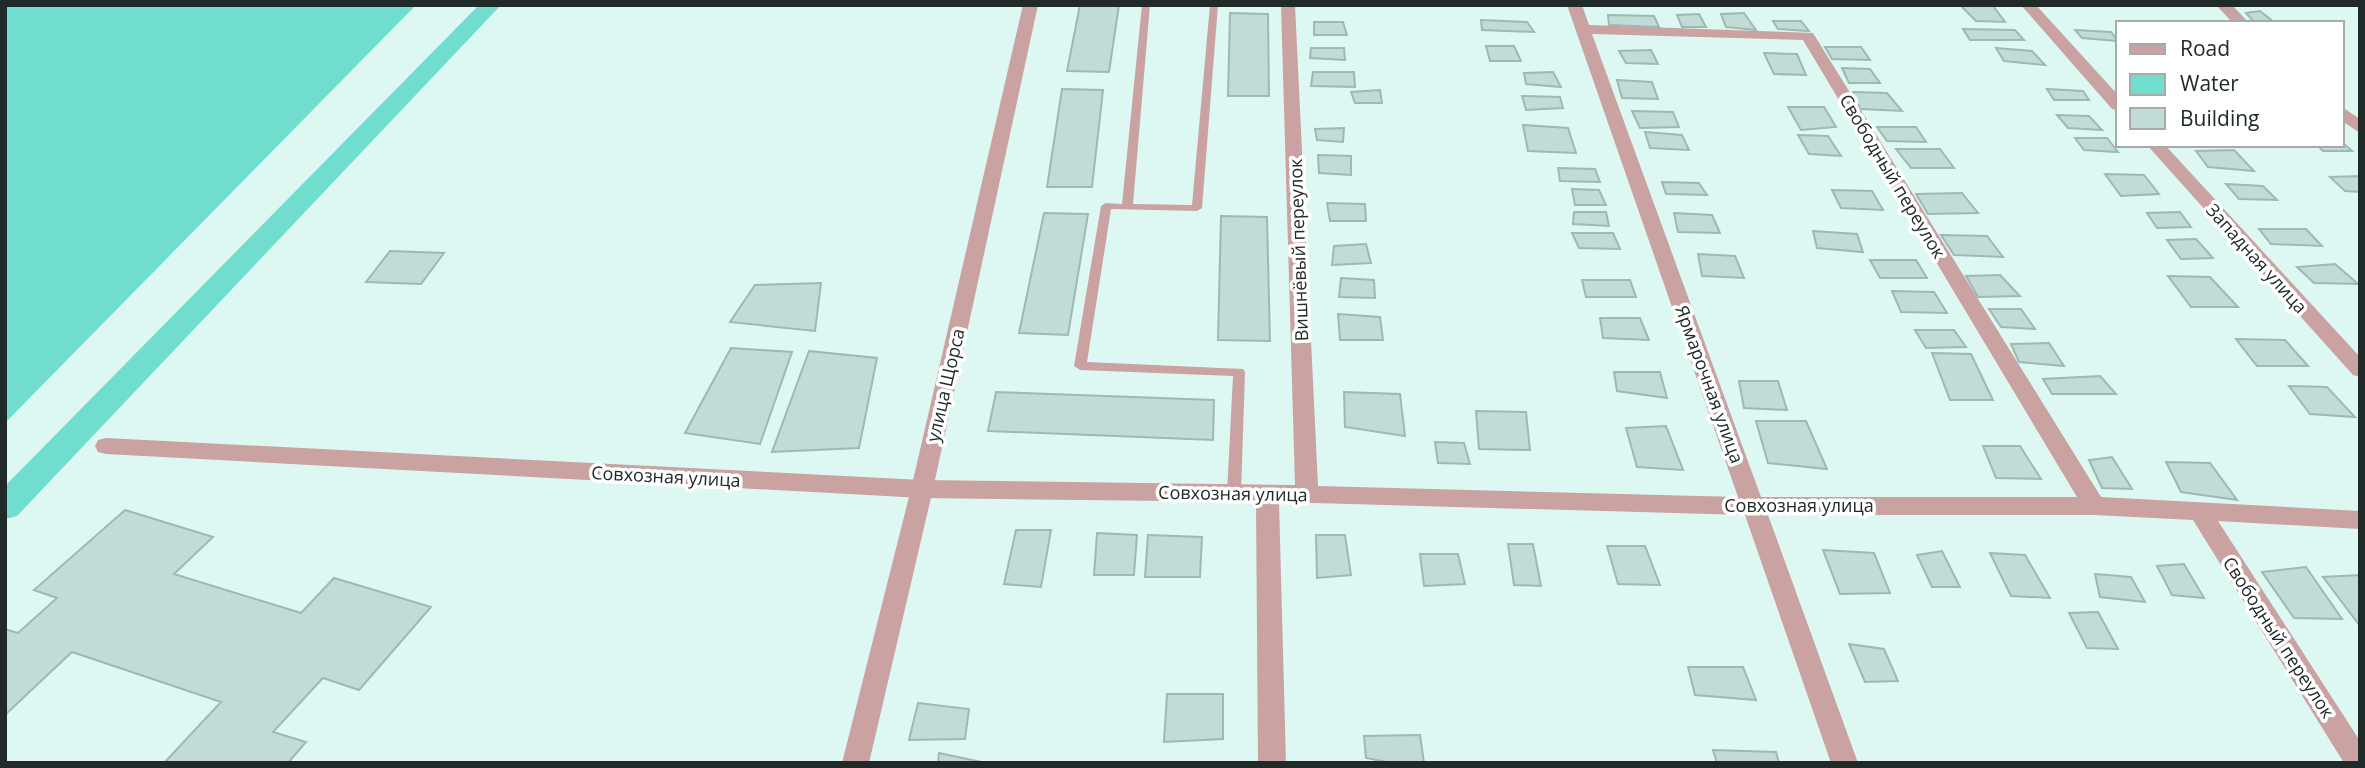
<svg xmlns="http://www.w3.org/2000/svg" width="2365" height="768" viewBox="0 0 2365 768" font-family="'Open Sans',sans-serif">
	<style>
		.water { fill: #71ddce }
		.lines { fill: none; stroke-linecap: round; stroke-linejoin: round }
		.canal { fill: #71ddce; fill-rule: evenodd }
		.building { fill: #c1dbd6; stroke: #9eb8b3; stroke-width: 2 }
		.service { fill: #c9a2a1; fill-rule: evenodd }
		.minor { fill: #c9a2a1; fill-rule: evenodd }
		.tertiary { fill: #c9a2a1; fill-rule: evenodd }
		.labels { text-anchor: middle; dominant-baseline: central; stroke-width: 7; stroke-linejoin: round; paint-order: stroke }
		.street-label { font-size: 18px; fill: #202a29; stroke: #fff }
	</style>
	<rect width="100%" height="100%" fill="#ddf8f3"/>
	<path class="water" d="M5 5H416L5 423Z"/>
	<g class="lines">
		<path class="canal" d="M479 5H501L17 516 5 519V486Z"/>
	</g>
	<path class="building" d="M1080 5H1119L1109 72 1067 71Z
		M1961 6H1993L2005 22 1976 21Z
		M2260 11 2274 22H2254L2246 13Z
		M1230 13 1268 14 1269 96H1228Z
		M1744 13 1756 30 1726 27 1721 14Z
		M1699 14 1706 27H1682L1677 15Z
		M1608 15 1654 16 1659 27 1609 25Z
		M1481 20 1527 22 1534 32 1482 30Z
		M1773 21H1801L1809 31 1778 29Z
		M1314 22H1343L1347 35H1314Z
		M1963 29 2015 30 2024 40H1970Z
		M2075 30 2111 32 2118 41 2082 38Z
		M1486 46H1514L1521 61H1490Z
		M1825 47H1861L1870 60 1832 59Z
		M1311 48H1344L1345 60 1310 58Z
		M1996 48 2032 51 2045 65 2004 61Z
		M1651 50 1658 64 1626 63 1619 51Z
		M1764 53 1797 54 1806 75 1774 74Z
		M1842 68 1870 69 1880 83H1849Z
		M1313 72H1354L1355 87 1311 86Z
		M1553 72 1561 87 1526 84 1524 73Z
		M1617 80 1652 82 1658 99 1622 98Z
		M1062 89 1103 90 1092 187H1047Z
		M2047 89 2083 91 2089 100H2054Z
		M1380 90 1382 103H1355L1351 92Z
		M1853 92 1887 93 1902 111 1860 109Z
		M1522 96 1560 97 1563 108 1526 110Z
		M1788 107H1824L1836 127 1801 130Z
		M1632 111 1673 112 1679 127 1640 128Z
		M2057 115 2089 116 2102 130 2068 128Z
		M1523 125 1568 128 1576 153 1528 151Z
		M1877 127H1916L1926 142 1887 141Z
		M1344 128 1343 142 1317 140 1315 129Z
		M1645 132 1682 135 1689 150 1650 148Z
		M1798 135 1828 136 1841 156 1809 154Z
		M2075 138H2107L2118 152 2084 150Z
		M2342 142 2352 151H2323L2317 145H2342Z
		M1896 149H1940L1954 168H1911Z
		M2234 150 2254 171 2208 167 2196 151Z
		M1318 155 1351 156V175L1319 173Z
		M1558 168 1595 169 1600 182 1560 181Z
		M2105 174 2144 175 2159 194 2121 196Z
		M2360 176V192L2345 191 2330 177Z
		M1662 182 1699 183 1707 195 1666 194Z
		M2226 184 2263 186 2277 200 2239 199Z
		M1572 189 1599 190 1606 205H1575Z
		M1832 190 1872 191 1883 210 1841 208Z
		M1962 193 1978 213 1928 214 1916 194Z
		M1327 203 1365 204 1366 221H1330Z
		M1574 212H1606L1609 226 1573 224Z
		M2180 212 2191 227 2157 228 2147 213Z
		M1044 213 1088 214 1068 335 1019 333Z
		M1674 213 1712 215 1720 233 1678 232Z
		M1221 216 1267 217 1270 341 1218 340Z
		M2259 229H2306L2322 246 2271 244Z
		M1813 231 1857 234 1863 252 1817 248Z
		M1572 233H1613L1620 249 1579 248Z
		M1941 235 1987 236 2003 257 1954 255Z
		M2196 239 2213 258 2181 259 2167 240Z
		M1366 244 1371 263 1332 265 1334 246Z
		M390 251 444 253 421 284 366 282Z
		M1698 254 1735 256 1744 278 1702 276Z
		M1870 260H1916L1927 278H1880Z
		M2335 264 2358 284 2314 283 2297 267Z
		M2000 275 2020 296 1978 297 1966 276Z
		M2168 276 2210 277 2238 307H2191Z
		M1341 278 1374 280 1375 298 1339 297Z
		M1582 280H1630L1636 297H1586Z
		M821 283 815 331 730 322 755 285Z
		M1892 291 1934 292 1947 313 1901 312Z
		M1989 309H2021L2035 329 2001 327Z
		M1338 314 1380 317 1383 340H1340Z
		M1600 318H1640L1649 340 1603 338Z
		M1915 330H1954L1966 347 1926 348Z
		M2236 339 2285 340 2308 366H2257Z
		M2049 343 2064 366 2019 362 2011 344Z
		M731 348 792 352 760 444 685 433Z
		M809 351 877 358 859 448 772 452Z
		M1932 353 1971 354 1993 400H1950Z
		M1614 372H1660L1667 398 1617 391Z
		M2100 376 2116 394H2052L2043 379Z
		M1739 381H1778L1787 410 1744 408Z
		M2289 386 2327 387 2355 417 2310 414Z
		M996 392 1214 400 1213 440 988 431Z
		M1344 392 1400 394 1405 436 1345 427Z
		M1476 411 1526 412 1530 450 1479 449Z
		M1756 421H1806L1827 469 1768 463Z
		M1666 426 1683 470 1637 467 1626 428Z
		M1435 442 1464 443 1470 464 1438 463Z
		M1983 446H2020L2041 479 1996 478Z
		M2112 457 2132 489 2102 488 2089 460Z
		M2166 462 2210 463 2237 500 2181 492Z
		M125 510 213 537 174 574 301 613 334 578 431 607 359 690 323 678 273 732 306 742 288 763H164L221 702 72 652 5 715V629L18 633 57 598 34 590Z
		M1016 530H1051L1041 587 1004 584Z
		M1097 533 1137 535 1134 575H1094Z
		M1148 535 1202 537 1200 577H1145Z
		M1316 535H1345L1351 575 1317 578Z
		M1508 544H1533L1541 586 1514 585Z
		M1607 546H1645L1660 585 1618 584Z
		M1823 550 1874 553 1890 593 1840 594Z
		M1942 551 1960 587H1932L1917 555Z
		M1990 553 2025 555 2050 598 2011 596Z
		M1420 554H1458L1465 584 1424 586Z
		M2184 564 2204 598 2172 595 2157 566Z
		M2306 567 2342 619 2294 618 2262 572Z
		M2095 574 2131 577 2145 602 2100 597Z
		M2360 575V626L2323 577Z
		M2098 612 2118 649 2087 648 2069 613Z
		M1849 644 1884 649 1898 681 1865 682Z
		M1688 667H1743L1756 700 1695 695Z
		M1167 694H1223V739L1164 742Z
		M918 703 969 709 965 739 909 740Z
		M1420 735 1424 763H1392L1366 758 1364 736Z
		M1713 750 1776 752 1779 763H1717Z
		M939 753 986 763H938Z"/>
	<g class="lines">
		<path class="service" d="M1142 5H1150L1133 204 1192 205 1210 5H1218L1202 208 1197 211 1111 209 1087 362 1243 369 1245 372 1241 493 1239 497H1229L1227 493 1233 376 1080 370 1074 366 1101 206 1106 203 1122 204Z"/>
		<path class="minor" d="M1281 5H1295L1318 486 1738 497 1567 5H1582L1589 25 1813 33 2101 497 2360 511V529L2218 521 2360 741V763H2344L2193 520 2094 515H1768L1858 763H1831L1745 515 1279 502 1286 763H1258L1256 502 922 498 106 454 98 452 95 446 98 440 106 438 922 480 1295 485ZM1592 34 1803 40 2077 497H1761Z
			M2021 5H2036L2118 95V110L2112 109Z
			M2216 5H2232L2249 23H2233Z
			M2342 107 2360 119V133L2342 121Z
			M2147 145H2165L2360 357V377L2353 375Z"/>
		<path class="tertiary" d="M1023 5H1038L933 489 869 763H842L911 489Z"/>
	</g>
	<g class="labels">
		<g class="street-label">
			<text transform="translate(1893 176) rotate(59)">Свободный переулок</text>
			<text transform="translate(1298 250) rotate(-92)">Вишнёвый переулок</text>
			<text transform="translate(2257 258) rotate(48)">Западная улица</text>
			<text transform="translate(1710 384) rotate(70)">Ярмарочная улица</text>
			<text transform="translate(945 385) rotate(-77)">улица Щорса</text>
			<text transform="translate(666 476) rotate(3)">Совхозная улица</text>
			<text transform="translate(1233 493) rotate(1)">Совхозная улица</text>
			<text x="1799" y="505">Совхозная улица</text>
			<text transform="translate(2279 637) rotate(57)">Свободный переулок</text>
		</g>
	</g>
	<rect width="2365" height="768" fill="none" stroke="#202a29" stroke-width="14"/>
	<rect x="2116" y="21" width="228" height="126" fill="#ffffff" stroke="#a6aaa9" stroke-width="2"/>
	<rect x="2130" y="44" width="35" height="10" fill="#c9a2a1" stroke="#a6aaa9" stroke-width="2"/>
	<text x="2180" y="56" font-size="21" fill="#202a29">Road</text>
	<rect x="2130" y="74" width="35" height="21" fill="#71ddce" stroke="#a6aaa9" stroke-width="2"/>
	<text x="2180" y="91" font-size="21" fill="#202a29">Water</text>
	<rect x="2130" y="108" width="35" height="21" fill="#c1dbd6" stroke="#a6aaa9" stroke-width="2"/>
	<text x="2180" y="126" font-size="21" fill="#202a29">Building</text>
</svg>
